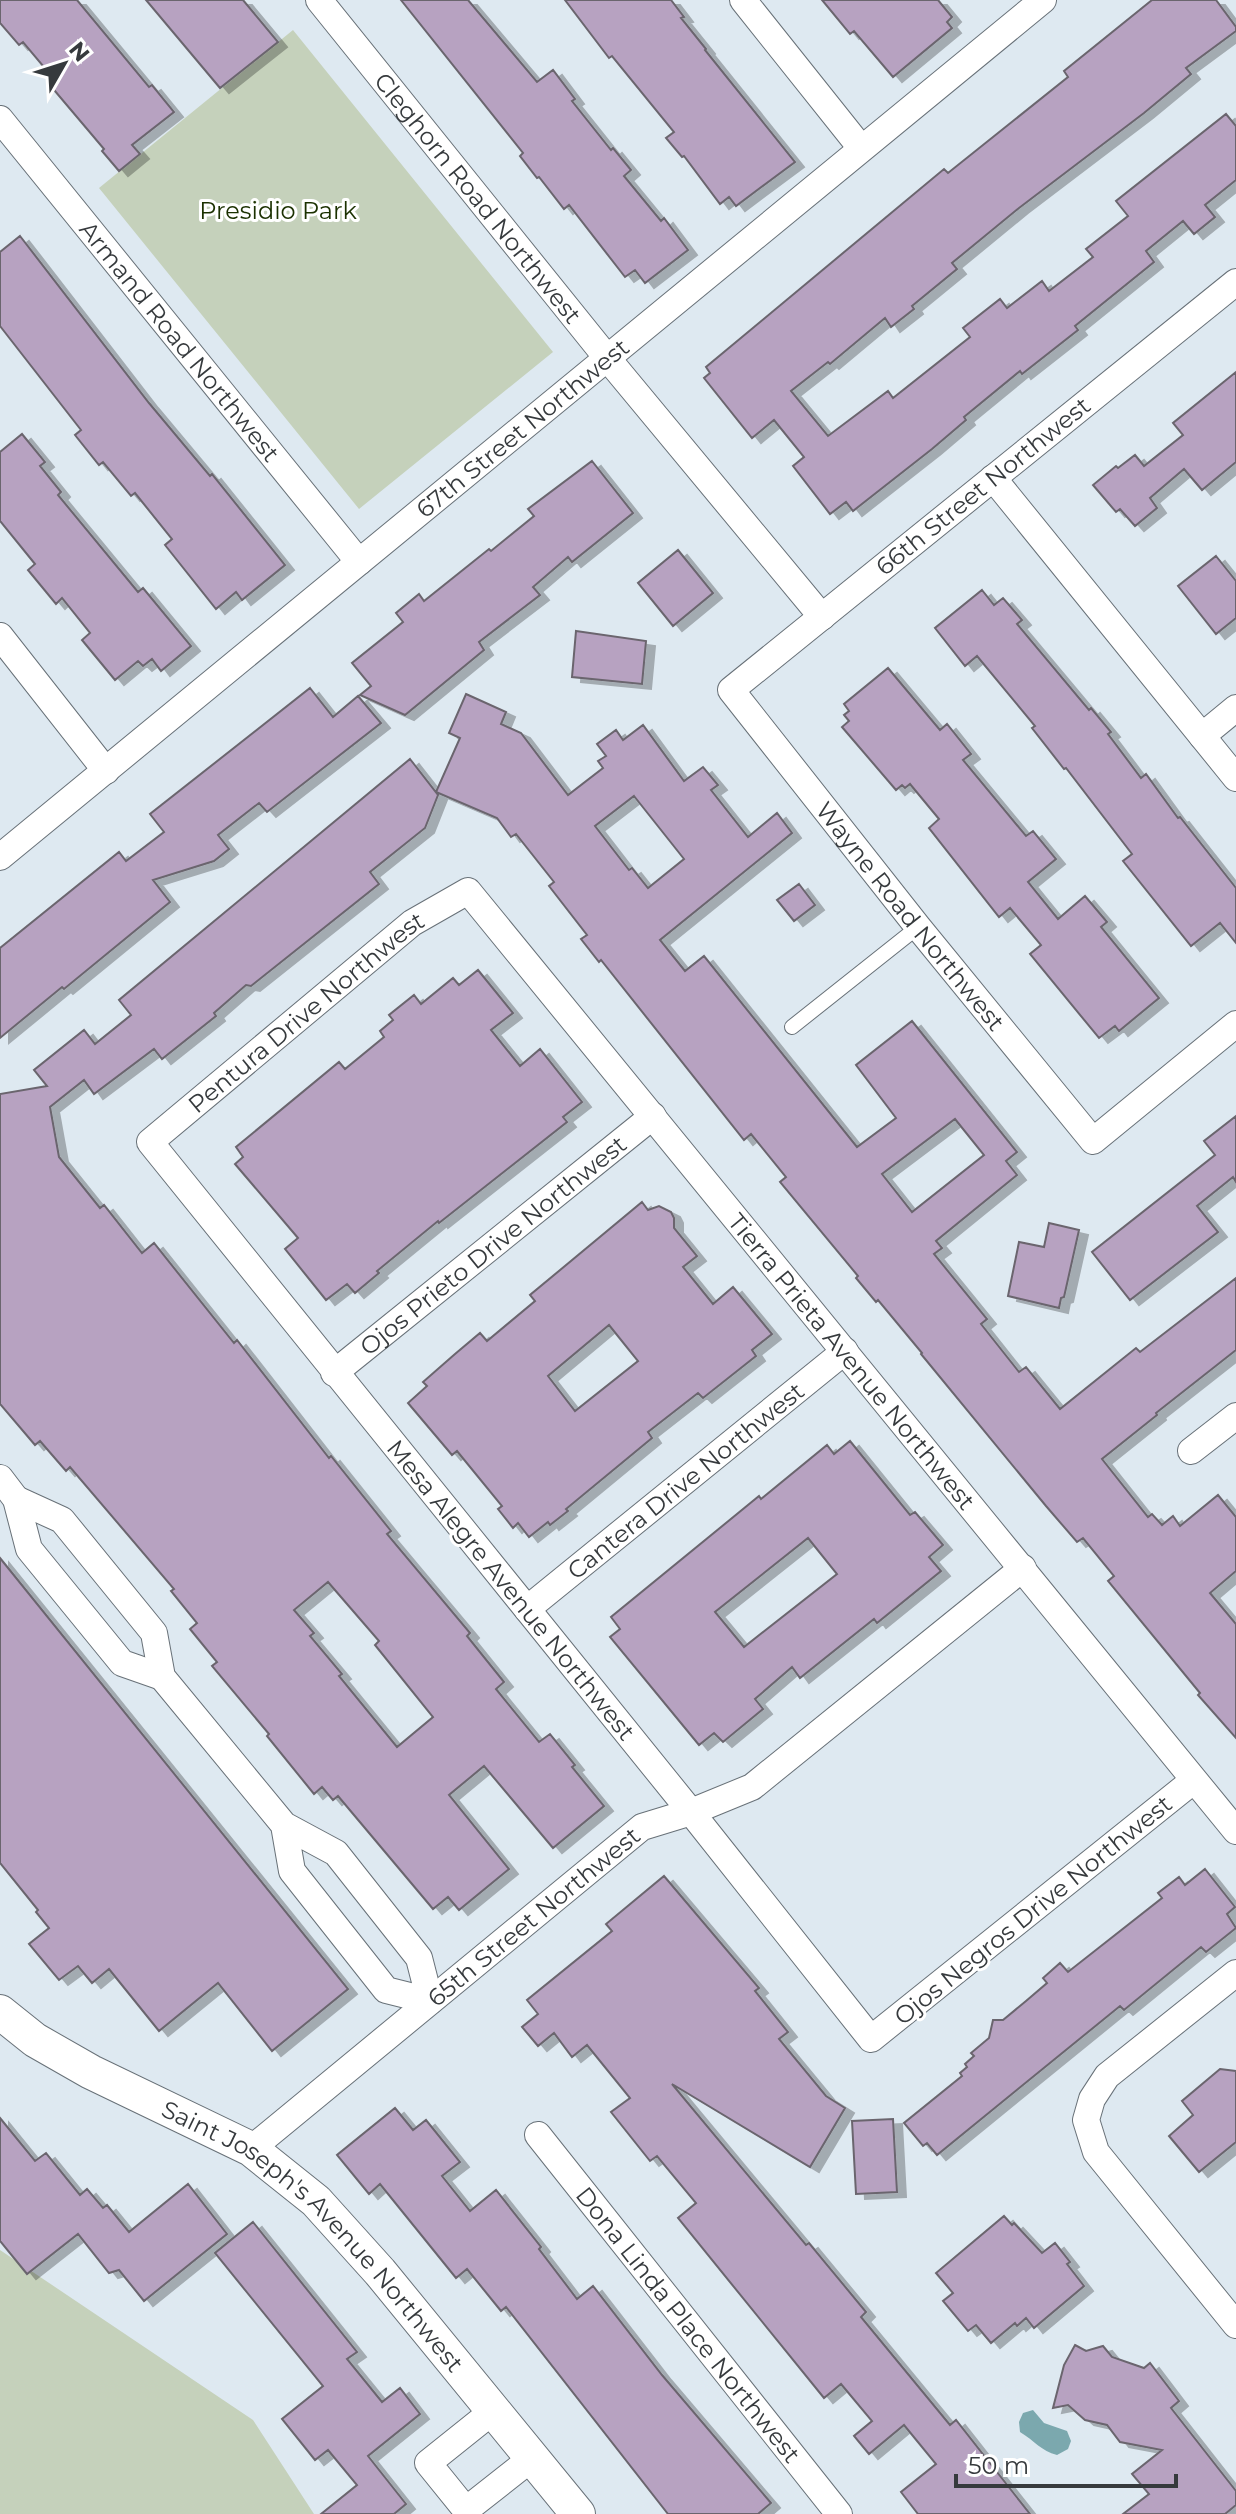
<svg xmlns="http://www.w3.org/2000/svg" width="1236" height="2514" viewBox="0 0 1236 2514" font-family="Montserrat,sans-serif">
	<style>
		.green { fill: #c5d1bb }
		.water { fill: #7ba8ae }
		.building { fill: #b7a2c1; stroke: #6b656e; stroke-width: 2; fill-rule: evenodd; filter: url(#shadow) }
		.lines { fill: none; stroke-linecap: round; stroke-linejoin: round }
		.service-casing { stroke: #687178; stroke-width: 16 }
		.minor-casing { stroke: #687178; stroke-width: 28 }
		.tertiary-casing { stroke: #687178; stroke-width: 36 }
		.service { stroke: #fff; stroke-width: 14 }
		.minor { stroke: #fff; stroke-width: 26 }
		.tertiary { stroke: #fff; stroke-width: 34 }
		.labels { text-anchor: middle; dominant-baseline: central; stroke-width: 6; stroke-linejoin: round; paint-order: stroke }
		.street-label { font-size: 24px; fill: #363a3d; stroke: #fff }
		.park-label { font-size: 24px; fill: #1b3100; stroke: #fff }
	</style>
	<defs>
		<filter id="shadow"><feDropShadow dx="9" dy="5" stdDeviation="0" flood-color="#0004"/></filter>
	</defs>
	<rect width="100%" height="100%" fill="#dee9f1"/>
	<path class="green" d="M293 30 553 352 359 509 99 188Z
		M0 2250 253 2420 314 2514H0Z"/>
	<path class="water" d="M1033 2410 1044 2423 1067 2431 1071 2441 1068 2449 1057 2455C1041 2451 1035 2441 1020 2432L1019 2422 1023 2413Z"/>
	<path class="building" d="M0 0H77L149 87 152 85 174 112 132 145 140 154 119 171 102 151 104 149 49 84 54 79 23 42 19 45 0 23Z
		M146 0H243L278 42 220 88Z
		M401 0H468L537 82 553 70 575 99 572 101 611 150 613 148 631 170 624 176 661 221 664 218 688 250 645 283 635 270 625 277 569 205 564 209 539 177 537 178 520 156 523 153Z
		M565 0H671L684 17 681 18 706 49 705 50 795 162 736 206 729 197 720 204 684 156 682 157 666 138 674 132 612 56 609 58Z
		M822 0H938L952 17 947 22 952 28 893 77 854 31 850 34Z
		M1152 0H1216L1236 27V31L1186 68 1191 74 1144 113 1019 208 952 263 957 269 912 306 914 309 891 327 885 318 830 364 828 362 791 391 828 436 888 391 893 398 970 337 963 328 1000 299 1007 308 1042 281 1049 291 1093 257 1086 249 1128 216 1116 201 1226 114 1236 126V180L1205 205 1215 217 1194 234 1183 221 1146 251 1154 262 1075 326 1078 330 1022 374 1020 371 964 417 966 420 932 449 853 511 846 502 830 514 793 466 804 457 774 420 752 438 704 378 710 373 706 367 944 169 948 173 1068 77 1064 71Z
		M20 236 149 403 210 476 212 474 285 565 242 600 236 592 216 609 165 545 172 539 135 493 131 496 103 462 99 465 75 435 81 430 0 326V252Z
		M1236 372V462L1202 490 1184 469 1150 498 1157 508 1135 526 1120 509 1116 512 1093 485 1116 466 1118 468 1135 455 1144 466 1183 435 1173 423Z
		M22 434 45 462 40 466 61 492 58 495 138 592 143 588 191 646 161 671 152 659 143 666 138 661 115 680 82 640 90 633 62 598 56 604 28 570 35 564 0 521V452Z
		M592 461 633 513 572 562 568 557 533 587 540 595 479 642 484 650 405 715 360 695 371 686 352 663 403 622 396 613 419 594 424 601 489 549 491 551 534 516 528 509Z
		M678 550 713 593 673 626 638 583Z
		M1216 556 1236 581V618L1216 634 1178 586Z
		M982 590 994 605 1003 598 1022 620 1017 624 1089 710 1091 708 1111 732 1108 734 1141 778 1146 774 1178 818 1180 817 1236 888V943L1220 923 1191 946 1123 861 1132 854 1066 768 1064 769 1032 728 1035 726 977 656 965 666 935 628Z
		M576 631 646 641 642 684 572 677Z
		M888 668 940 730 947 724 971 754 963 760 1026 836 1033 831 1056 859 1028 882 1058 919 1085 896 1107 922 1101 927 1159 998 1119 1031 1115 1026 1099 1038 1030 954 1041 945 1010 908 999 917 929 828 939 819 910 784 905 788 902 785 896 790 842 727 849 721 844 715 849 711 844 704Z
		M310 688 333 717 358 696 381 723 267 812 259 803 218 835 229 849 214 861 153 880 170 902 64 989 62 987 0 1038V948L119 852 126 861 164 832 150 814Z
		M466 694 506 712 501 724 521 733 568 795 603 768 598 761 606 756 597 744 616 730 623 740 643 725 684 781 703 767 718 785 711 790 748 837 777 813 792 833 660 940 685 971 704 956 857 1147 896 1118 856 1065 912 1021 1017 1152 1006 1161 1017 1175 936 1241 942 1248 934 1254 987 1319 981 1324 1019 1372 1026 1367 1060 1409 1136 1348 1140 1352 1236 1278V1350L1156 1413 1157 1415 1102 1459 1148 1517 1152 1514 1162 1525 1173 1516 1180 1526 1218 1495 1236 1517V1571L1210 1593 1236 1624V1738L1198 1695 1200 1693 1108 1581 1114 1576 1083 1538 1077 1542 1046 1506 921 1354 922 1353 878 1300 876 1302 856 1278 858 1276 780 1182 786 1177 751 1134 744 1140 601 960 599 962 581 939 587 935 549 886 554 882 516 834 511 837 497 818 436 792 460 738 449 733ZM634 796 684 859 648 888 632 868 629 870 595 826ZM955 1119 984 1155 912 1212 882 1174Z
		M410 759 438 795 425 828 370 872 379 884 251 986 246 985 214 1013 216 1016 162 1059 154 1049 94 1094 84 1080 50 1107 59 1157 100 1208 104 1205 142 1253 154 1243 234 1343 237 1340 329 1458 331 1456 391 1531 387 1534 470 1633 467 1636 504 1682 496 1689 539 1742 550 1734 575 1765 572 1767 604 1806 553 1848 484 1766 449 1795 509 1869 459 1910 448 1897 433 1909 338 1796 333 1800 322 1787 314 1794 267 1736 269 1734 212 1666 217 1662 190 1629 197 1623 171 1591 174 1589 70 1467 66 1471 40 1441 35 1445 0 1404V1094L47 1086 34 1070 84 1030 95 1044 131 1015 119 1000ZM328 1582 379 1641 375 1645 433 1717 397 1747 339 1676 342 1674 310 1636 314 1633 294 1610Z
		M799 884 815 905 794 921 777 900Z
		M478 970 513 1013 491 1030 520 1066 540 1049 582 1102 563 1117 567 1122 439 1223 438 1221 377 1271 379 1273 355 1293 347 1284 326 1300 285 1249 298 1238 235 1164 243 1157 236 1147 339 1062 345 1069 384 1037 380 1031 393 1020 389 1015 414 995 421 1004 453 978 459 985Z
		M1236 1116V1182L1233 1177 1197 1206 1218 1232 1130 1300 1092 1252 1215 1155 1204 1141Z
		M642 1202 648 1210 659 1206 671 1212 674 1218V1228L697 1256 683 1267 713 1304 733 1287 772 1334 752 1350 756 1356 703 1398 698 1393 648 1432 652 1438 566 1509 568 1511 550 1525 548 1522 529 1537 518 1523 513 1528 498 1509 502 1506 457 1451 452 1455 408 1403 427 1386 423 1382 455 1354 480 1333 487 1341 535 1301 530 1295ZM609 1325 638 1361 575 1411 548 1376Z
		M1049 1223 1079 1230 1064 1297 1061 1298 1059 1308 1008 1296 1019 1242 1044 1247Z
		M850 1441 910 1515 915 1512 943 1545 929 1557 941 1571 877 1623 874 1619 800 1678 792 1667 755 1699 763 1709 723 1742 714 1733 699 1745 610 1637 620 1629 611 1617 759 1496 761 1499 827 1445 834 1454ZM808 1538 837 1574 744 1647 715 1612Z
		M0 1558 348 1989 272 2051 218 1983 159 2031 109 1969 92 1983 78 1966 59 1980 29 1944 49 1928 36 1912 38 1910 0 1863Z
		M1205 1869 1235 1907 1227 1914 1236 1928 1206 1952 1201 1947 1124 2010 1120 2006 937 2155 927 2143 923 2146 904 2123 962 2076 960 2073 967 2067 965 2064 974 2056 971 2053 989 2038 993 2020H1003L1026 2001 1047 1983 1043 1978 1060 1963 1068 1972 1162 1898 1158 1893 1179 1877 1185 1885Z
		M664 1876 759 1988 755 1991 788 2032 779 2039 826 2096 845 2108 810 2167 672 2084 806 2245 809 2243 866 2312 861 2317 950 2425 956 2420 1030 2514H918L901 2492 936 2464 904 2425 869 2454 854 2436 872 2421 841 2384 824 2398 678 2218 696 2203 657 2156 650 2161 611 2112 630 2098 587 2045 572 2057 554 2033 538 2046 522 2027 538 2014 527 2000 612 1931 606 1924Z
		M1220 2069 1236 2071V2142L1199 2172 1169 2136 1193 2115 1182 2101Z
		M395 2108 413 2130 426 2120 460 2162 442 2176 470 2211 496 2190 541 2247 539 2249 577 2299 593 2286 662 2375 771 2503 758 2514H668L506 2307 501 2311 467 2269 456 2278 380 2184 369 2194 337 2155Z
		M0 2118 35 2161 46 2153 80 2195 87 2189 103 2208 107 2205 129 2232 188 2184 227 2234 144 2301 119 2270 109 2273 78 2234 27 2274 0 2241Z
		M893 2119 897 2192 856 2194 852 2121Z
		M1004 2216 1012 2225 1014 2223 1042 2253 1055 2243 1070 2262 1067 2264 1084 2286 1034 2328 1026 2318 1017 2326 1015 2323 991 2343 976 2325 968 2331 943 2301 953 2293 936 2273Z
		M253 2222 357 2352 347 2359 382 2402 400 2388 420 2414 368 2456 406 2504 394 2514H321L357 2485 328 2450 315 2460 282 2419 323 2386 215 2253Z
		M1075 2345 1086 2351 1103 2346 1112 2357 1144 2368 1150 2363 1179 2401 1171 2408 1236 2491V2505L1225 2514H1123L1149 2494 1132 2474 1162 2450 1120 2442 1107 2425 1085 2420 1068 2405 1053 2408 1064 2365Z"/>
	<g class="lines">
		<g class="service-casing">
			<path id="service" d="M792 1027 918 927"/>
		</g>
		<g class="minor-casing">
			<g id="minor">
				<path id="s1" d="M319 0 608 359 822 617"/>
				<path d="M743 0 861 148"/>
				<path id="s2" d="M0 119 359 562"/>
				<path id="s3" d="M1236 282 731 690 918 927 1093 1141 1236 1024"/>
				<path d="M993 478 1236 778"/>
				<path d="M0 636 106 771"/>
				<path d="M1202 736 1236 708"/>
				<path id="s4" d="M0 857 1043 0"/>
				<path id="s5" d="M334 1373 653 1116"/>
				<path d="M1191 1451 1236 1416"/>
				<path d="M0 1478 16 1499 29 1549 122 1663 162 1677"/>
				<path d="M16 1499 62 1520 154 1633 162 1677 284 1825 336 1853 419 1958 430 2001 386 1990 292 1871 284 1825"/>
				<path id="s6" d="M527 1609 845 1351"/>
				<path id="s7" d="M1194 1780 871 2039 691 1812 150 1142 412 923 468 891 1236 1831"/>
				<path d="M1236 1973 1107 2076 1092 2099 1086 2120 1096 2152 1236 2325"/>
				<path id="s8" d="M538 2135 839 2514"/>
				<path id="s9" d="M251 2149 642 1827 691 1812 752 1787 1023 1568"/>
				<path d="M493 2411 428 2463 466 2510 532 2458"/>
			</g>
		</g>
		<g class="tertiary-casing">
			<g id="tertiary">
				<path id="s10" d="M0 2012 35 2040 91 2072 251 2149 316 2201 380 2272 578 2514"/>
			</g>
		</g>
		<use href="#service" class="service"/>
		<use href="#minor" class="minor"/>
		<use href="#tertiary" class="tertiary"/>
	</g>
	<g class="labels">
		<g class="street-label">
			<text stroke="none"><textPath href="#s1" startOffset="254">Cleghorn Road Northwest</textPath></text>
			<text stroke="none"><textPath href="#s2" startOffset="286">Armand Road Northwest</textPath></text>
			<text stroke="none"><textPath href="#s4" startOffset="676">67th Street Northwest</textPath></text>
			<text transform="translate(983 486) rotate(-39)">66th Street Northwest</text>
			<text stroke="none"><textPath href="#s3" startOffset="938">Wayne Road Northwest</textPath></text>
			<text stroke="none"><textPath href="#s7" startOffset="1768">Pentura Drive Northwest</textPath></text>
			<text stroke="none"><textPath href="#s5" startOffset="204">Ojos Prieto Drive Northwest</textPath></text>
			<text stroke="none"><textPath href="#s7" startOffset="2578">Tierra Prieta Avenue Northwest</textPath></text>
			<text stroke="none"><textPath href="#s6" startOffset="204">Cantera Drive Northwest</textPath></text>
			<text transform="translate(511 1590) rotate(51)">Mesa Alegre Avenue Northwest</text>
			<text transform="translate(1033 1910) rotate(-39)">Ojos Negros Drive Northwest</text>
			<text stroke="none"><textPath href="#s9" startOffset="366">65th Street Northwest</textPath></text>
			<text stroke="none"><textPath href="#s10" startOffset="390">Saint Joseph's Avenue Northwest</textPath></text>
			<text stroke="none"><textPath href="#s8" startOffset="242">Dona Linda Place Northwest</textPath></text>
		</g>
		<g class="park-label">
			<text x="278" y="210">Presidio Park</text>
		</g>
	</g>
	<g transform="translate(64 64) rotate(51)" stroke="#ffffff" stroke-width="6" paint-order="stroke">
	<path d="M0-6L14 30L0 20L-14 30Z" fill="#363a3d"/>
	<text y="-12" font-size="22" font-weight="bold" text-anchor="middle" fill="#363a3d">N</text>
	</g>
	<path d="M956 2474v12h220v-12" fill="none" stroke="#363a3d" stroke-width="4"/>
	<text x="968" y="2474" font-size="24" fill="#363a3d" stroke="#ffffff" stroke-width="6" paint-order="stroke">50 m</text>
</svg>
